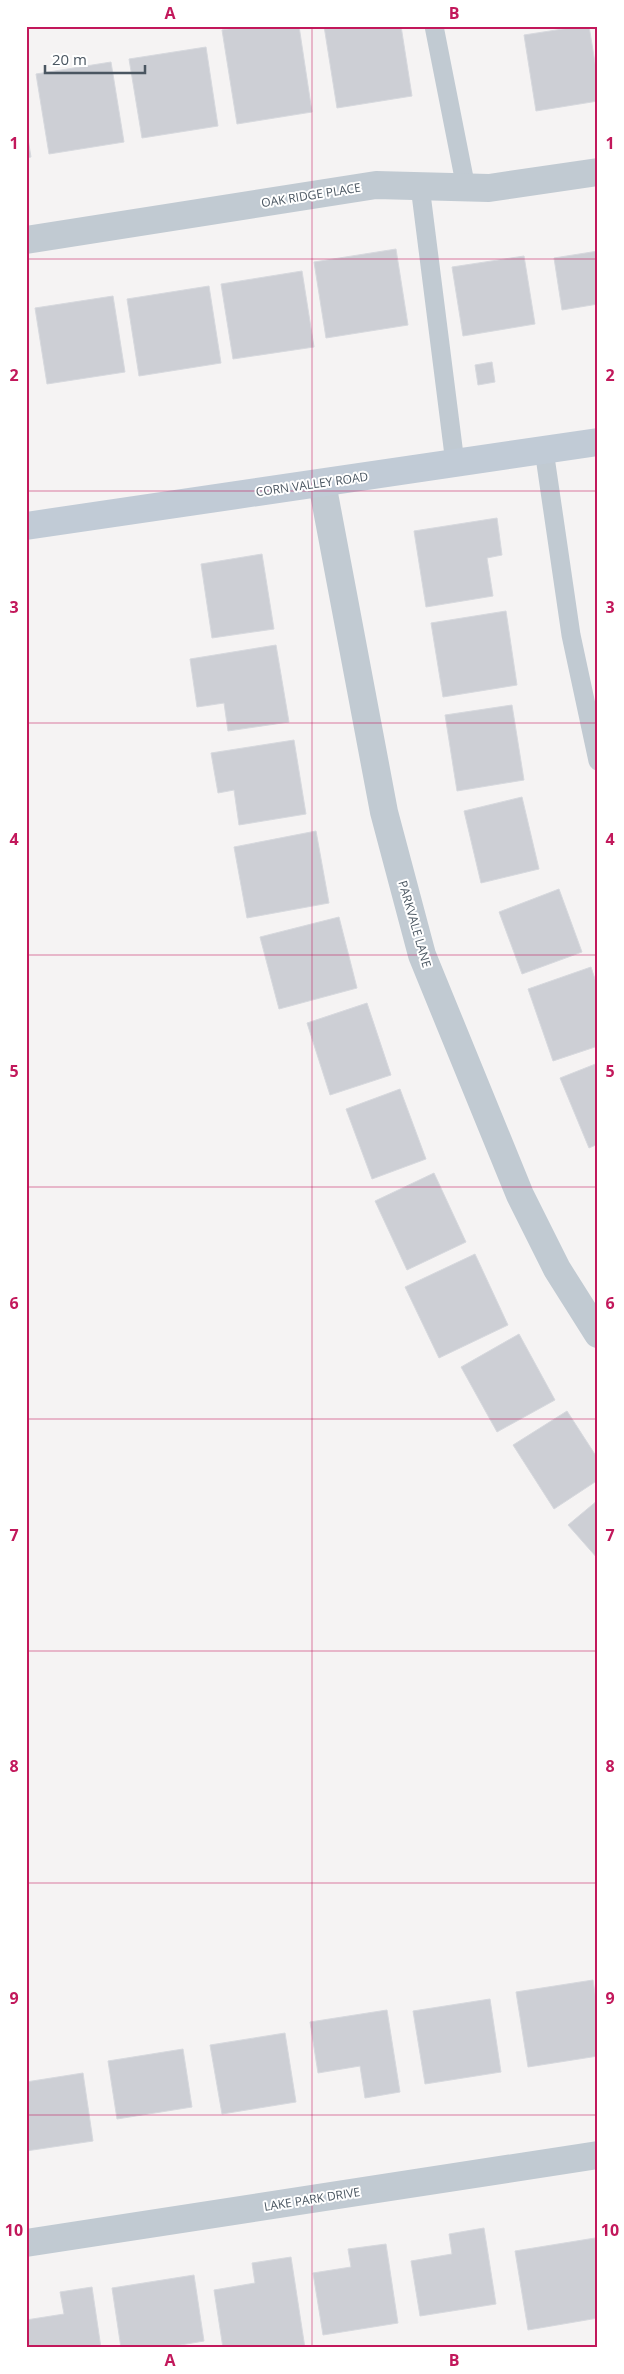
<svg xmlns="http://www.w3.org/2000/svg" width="624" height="2374" viewBox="0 0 624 2374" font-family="'Open Sans',sans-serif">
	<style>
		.building { fill: #cdcfd5; stroke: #d7d9de }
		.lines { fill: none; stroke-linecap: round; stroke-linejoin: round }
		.service { stroke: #c1cad2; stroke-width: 19 }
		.minor { stroke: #c1cad2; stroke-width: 28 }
		.secondary { stroke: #c1cbd6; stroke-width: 28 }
		.grid { fill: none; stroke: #c2185b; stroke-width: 1; stroke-opacity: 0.55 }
		.labels { text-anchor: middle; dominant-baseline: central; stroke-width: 4; stroke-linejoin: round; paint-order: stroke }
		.street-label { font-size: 12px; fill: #4a5661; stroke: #fff }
		.neatline { fill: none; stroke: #c2185b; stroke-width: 2 }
		.grid-label { font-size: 16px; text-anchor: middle; font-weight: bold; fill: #c2185b }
	</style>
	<rect width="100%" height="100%" fill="#f5f3f3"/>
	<path class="building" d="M246 26H299L312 112 237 124 222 30Z
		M324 26H401L412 96 337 108Z
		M582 26H589L598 81V101L536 111 524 35Z
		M206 47 218 126 142 138 129 59Z
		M111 62 124 142 49 154 36 74Z
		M26 127 31 157 26 158Z
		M396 249 408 325 326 338 314 262Z
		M598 251V304L562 310 554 258Z
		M524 256 535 324 463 336 452 267Z
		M302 271 314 347 233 359 221 284Z
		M209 286 221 363 139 376 127 299Z
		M113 296 125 372 47 384 35 308Z
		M492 362 495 382 478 385 475 365Z
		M497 518 502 555 487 558 493 596 426 607 414 531Z
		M262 554 274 629 212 638 201 564Z
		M506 611 517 685 443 697 431 623Z
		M276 645 289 722 228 731 224 703 197 707 190 659Z
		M512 705 524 780 457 791 445 715Z
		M294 740 306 814 239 825 234 790 218 793 211 753Z
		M522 797 539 869 481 883 464 811Z
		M316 831 329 903 247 918 234 847Z
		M559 889 582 952 522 974 499 912Z
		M339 917 357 988 279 1009 260 937Z
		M591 967 598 988V1046L553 1061 528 989Z
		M367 1003 391 1075 330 1095 307 1023Z
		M598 1063V1144L589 1148 560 1078Z
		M400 1089 426 1159 372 1179 346 1109Z
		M434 1173 466 1242 407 1270 375 1201Z
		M475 1254 508 1325 439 1358 405 1287Z
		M519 1334 555 1400 497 1432 461 1367Z
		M567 1411 598 1459V1480L554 1509 513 1445Z
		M598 1500V1559L568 1525Z
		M593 1980 598 2013V2056L528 2067 516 1992Z
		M490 1999 501 2072 425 2084 413 2011Z
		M387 2010 400 2092 365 2098 360 2066 318 2073 310 2022Z
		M285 2033 296 2102 222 2114 210 2045Z
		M183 2049 192 2107 117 2119 108 2061Z
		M83 2073 93 2141 26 2151V2082Z
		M484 2228 496 2304 420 2316 411 2261 452 2254 449 2234Z
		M595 2238 598 2254V2318L528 2330 515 2251Z
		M386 2244 398 2323 323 2335 313 2273 351 2267 348 2249Z
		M291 2257 305 2348H223L214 2290 255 2283 252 2263Z
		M194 2275 204 2341 163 2348H121L112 2288Z
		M92 2287 101 2348H26V2320L64 2314 60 2292Z"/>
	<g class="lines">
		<path class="service" d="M434 26 466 188
			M420 186 455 463
			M544 450 571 635 598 761"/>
		<path class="minor" d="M26 240 376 185 489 188 598 172
			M322 483 384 812 422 955 520 1195 557 1269 598 1334
			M26 2243 598 2155"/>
		<path class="secondary" d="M26 526 598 442"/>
	</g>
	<path class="grid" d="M312 26V2348M26 259H598M26 491H598M26 723H598M26 955H598M26 1187H598M26 1419H598M26 1651H598M26 1883H598M26 2115H598"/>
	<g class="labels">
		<g class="street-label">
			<text transform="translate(311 195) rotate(-9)">OAK RIDGE PLACE</text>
			<text transform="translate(312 484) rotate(-8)">CORN VALLEY ROAD</text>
			<text transform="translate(415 924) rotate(74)">PARKVALE LANE</text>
			<text transform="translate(312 2199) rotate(-9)">LAKE PARK DRIVE</text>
		</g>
	</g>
	<rect width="624" height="2374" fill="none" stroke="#ffffff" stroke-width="55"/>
	<path d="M45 65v8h100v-8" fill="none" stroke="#4a5661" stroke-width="2.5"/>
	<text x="52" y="65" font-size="15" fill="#4a5661" stroke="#ffffff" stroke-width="4" paint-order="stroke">20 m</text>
	<rect x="28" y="28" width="568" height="2318" class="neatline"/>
	<g class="grid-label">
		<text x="170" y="19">A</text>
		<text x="454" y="19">B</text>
		<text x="14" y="149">1</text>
		<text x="610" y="149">1</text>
		<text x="14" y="381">2</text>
		<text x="610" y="381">2</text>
		<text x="14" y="613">3</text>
		<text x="610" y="613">3</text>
		<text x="14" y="845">4</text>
		<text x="610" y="845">4</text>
		<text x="14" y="1077">5</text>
		<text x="610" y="1077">5</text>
		<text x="14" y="1309">6</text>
		<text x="610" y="1309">6</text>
		<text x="14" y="1541">7</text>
		<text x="610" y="1541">7</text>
		<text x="14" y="1772">8</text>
		<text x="610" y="1772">8</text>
		<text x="14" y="2004">9</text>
		<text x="610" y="2004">9</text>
		<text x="14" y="2236">10</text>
		<text x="610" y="2236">10</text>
		<text x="170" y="2366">A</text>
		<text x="454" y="2366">B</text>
	</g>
</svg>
